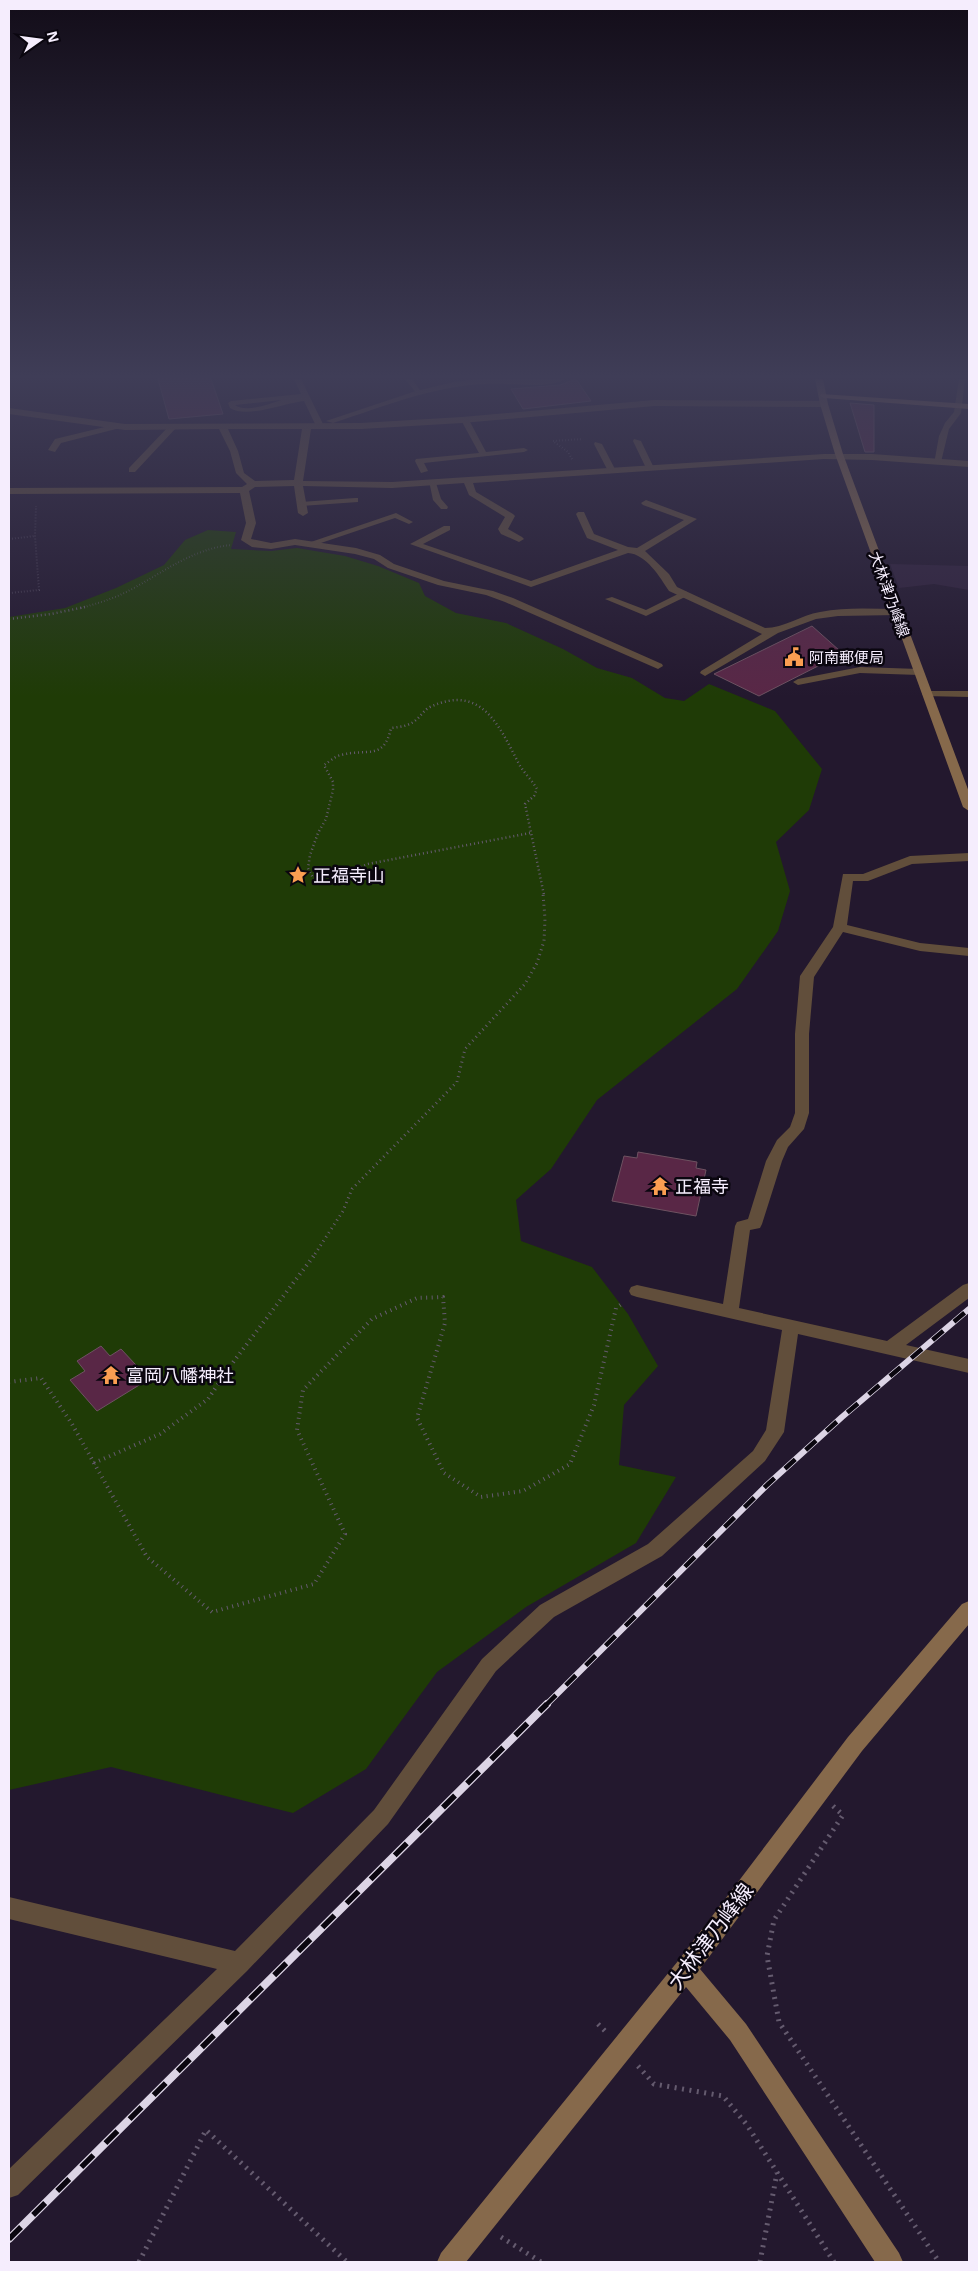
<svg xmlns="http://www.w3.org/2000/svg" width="978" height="2271" viewBox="0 0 978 2271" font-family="'Noto Sans','Noto Sans JP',sans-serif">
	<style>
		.built { fill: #30213c }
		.green { fill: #1f3b06 }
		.building { fill: #592746; stroke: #6e5261 }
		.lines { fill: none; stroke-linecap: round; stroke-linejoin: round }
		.path-far4 { stroke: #655b6f; stroke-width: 2; stroke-dasharray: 0.5 2.5; stroke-linecap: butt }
		.path-far3 { stroke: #655b6f; stroke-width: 2.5; stroke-dasharray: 1 3; stroke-linecap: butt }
		.path-far2 { stroke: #655b6f; stroke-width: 3; stroke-dasharray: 1 4; stroke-linecap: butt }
		.path-far1 { stroke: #655b6f; stroke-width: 4; stroke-dasharray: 1 4.5; stroke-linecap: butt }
		.path { stroke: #655b6f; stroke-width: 5; stroke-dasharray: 2 5.5; stroke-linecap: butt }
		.lane { fill: #614e3b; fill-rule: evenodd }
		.street { fill: #614e3b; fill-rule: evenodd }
		.secondary { fill: #86694b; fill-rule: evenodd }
		.primary { fill: #a47e56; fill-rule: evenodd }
		.rail-far1-casing { stroke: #dcd4e5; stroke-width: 6 }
		.rail-casing { stroke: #dcd4e5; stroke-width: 8 }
		.rail-far1 { stroke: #0a060f; stroke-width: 4.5; stroke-dasharray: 14; stroke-linecap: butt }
		.rail { stroke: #0a060f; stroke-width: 5.5; stroke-dasharray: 17; stroke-linecap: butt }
		.labels { text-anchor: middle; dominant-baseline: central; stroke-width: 5; stroke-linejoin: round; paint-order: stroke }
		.far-street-label { font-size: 15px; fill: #f5edfd; stroke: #0a060f }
		.far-poi-label { font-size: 15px; fill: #f5edfd; stroke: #0a060f; text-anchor: start }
		.poi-label { font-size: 18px; fill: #f5edfd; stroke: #0a060f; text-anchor: start }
		.near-street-label { font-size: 21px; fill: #f5edfd; stroke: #0a060f }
	</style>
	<rect width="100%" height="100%" fill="#23182e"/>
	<path class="built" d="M890 564 969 566V590L934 584 899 588Z"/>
	<path class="green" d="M208 530 236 532 231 549 271 551 297 548 345 556 378 566 419 583 425 596 456 613 506 623 563 649 597 668 632 678 665 698 684 701 709 684 775 711 822 769 809 810 776 842 790 891 778 931 737 989 597 1100 551 1169 516 1200 521 1241 592 1267 628 1314 658 1366 624 1405 619 1465 676 1477 636 1543 526 1607 437 1672 366 1769 293 1813 111 1767 9 1790V617L65 608 116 588 164 565 185 540Z"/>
	<path class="building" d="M158 379H211L223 414 169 419Z
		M576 379 591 401 523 409 511 389 560 385Z
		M850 403 874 405V452H865Z
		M812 626 849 659 822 664 759 696 714 674Z
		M638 1152 697 1162 696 1168 706 1170 696 1216 612 1201 624 1156 637 1158Z
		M101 1346 110 1356 121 1349 149 1379 97 1411 70 1380 85 1371 77 1361Z"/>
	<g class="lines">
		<path class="path-far4" d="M572 459 568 452 553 441 583 439
			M9 539 35 536
			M9 593 39 590 35 536 36 506
			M81 608C99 603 116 598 132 589 165 571 193 549 231 545"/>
		<path class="path-far3" d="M9 619 51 614 85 607
			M530 833 368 864 342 874 313 878 308 868 310 855 318 833 326 819 333 790V782L324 765C329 762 335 756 341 755 367 748 384 761 391 728 400 727 409 726 416 720 421 716 424 710 430 707 482 683 499 726 519 764 524 773 532 780 537 789L534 796 525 804 544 895"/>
		<path class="path-far2" d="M315 1254 343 1211 352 1189 457 1082 465 1049 525 984 537 963 544 941 545 919 543 893"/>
		<path class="path-far1" d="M9 1382 41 1378 72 1424 147 1557 212 1612 314 1584 345 1534 297 1430 303 1390 372 1319 417 1298 443 1297 445 1323 417 1418 444 1473 481 1497 523 1491 570 1464 594 1405 616 1308 623 1303
			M94 1463 160 1434 208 1399 234 1361 316 1253"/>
		<path class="path" d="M833 1806 843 1815 774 1920 767 1956 779 2022 939 2262
			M598 2024 606 2032
			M638 2066 654 2084 723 2096 747 2125 834 2262
			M501 2237 541 2262
			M139 2262 206 2130 347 2262
			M760 2262 777 2173"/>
		<path class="lane" d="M294 379H301L324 426 323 428 316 426 304 401C284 403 247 419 230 408L228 403 231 401 301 394ZM281 400C269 404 246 413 235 405Z
			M405 379H412L422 393 421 394H417Z
			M959 379H965L961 413 949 429 941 462 934 464 939 436 945 423 954 412Z
			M465 418 469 420 486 452 524 448 528 450 524 452 424 463 428 471 421 473 415 461 416 459 479 453 461 420Z
			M117 424 121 426 120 428 61 443 55 452 48 450 55 439Z
			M169 426 176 428 135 472H129V468Z
			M634 439 641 441 654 468 653 470 646 468 633 441Z
			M595 442 602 444 616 471 615 473 608 471 594 444Z
			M429 481 436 483 441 499 448 507 447 509H441L433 500Z
			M355 498H358V502L301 506 297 504 301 502Z
			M396 513 413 522 409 524 395 518 312 546 305 544Z
			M684 591 687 592V596L646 616 605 599 612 597 646 610Z
			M860 667 919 669 923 672 919 675 860 673 798 685 793 682 798 679Z
			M927 691H969V697L924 696 922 694Z"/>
		<path class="street" d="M479 379H565C548 390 506 382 485 384 433 386 382 407 333 423L326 421 416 391 454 382Z
			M654 400 824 401 828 404 824 407 654 406 462 423 361 429H311L303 481 392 482 824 454H872L969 461V467L872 460 824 459 473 483 476 492 513 514 515 516 508 529 522 537 524 539 519 542 501 534 498 529 505 517 469 495 464 483 392 488 303 486 308 513 303 516 298 513 294 486 255 487 249 491 256 523 251 539 271 543 295 539 356 548 380 555 394 564 444 581 493 591 513 598 662 664 663 666 658 669 505 602 486 595 438 585 388 568 374 559 355 554 295 545 271 549 252 547 241 540 246 523 240 493 9 494V488L242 487 247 484 236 473 230 451 219 429 125 430 9 414V408L125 424 361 423 462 417ZM228 429H302L294 480 255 481 244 473 238 451Z
			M646 500 697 519 645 551 669 574 677 587 765 628C784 628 801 615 820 612 845 607 871 609 897 609L902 612 897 615 838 616 816 619 778 633 705 676 700 673 701 671 762 634 669 591C660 577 646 554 628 553L531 587 410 544 444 526H450V530L423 544 531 581 618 550 587 538 576 514 578 512H584L594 534 628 547 637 548 684 520 643 505 641 503Z
			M969 853V861L912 864 868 881H853L847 925 920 943 969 948V956L920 951 843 932 814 977 809 1034V1113L804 1129 788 1147 782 1161 762 1224 760 1228 750 1230 739 1308 887 1341 963 1285 969 1283V1298L906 1345 969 1359V1373L798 1334 784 1432 765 1461 662 1556 554 1617 496 1671 388 1824 247 1971 18 2195 9 2198V2169L217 1969 9 1919V1897L235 1951 374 1810 482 1659 540 1605 648 1544 753 1451 766 1430 782 1330 637 1297 631 1295 629 1291 631 1287 637 1285 723 1304 735 1226 737 1222 748 1219 766 1161 777 1140 790 1127 795 1113V1034L800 976 833 927 843 874H863L910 856Z"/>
		<path class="secondary" d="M815 379H823L828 404 843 454 969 792V811L963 807 835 454 820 404Z
			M969 1601V1624L862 1751 700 1969 746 2024 899 2253 903 2262H875L730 2040 686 1987 466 2262H437L441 2253 678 1961 848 1737 962 1604Z"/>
		<path class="primary" d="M821 394 969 404V409L824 398 820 396Z"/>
		<g class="rail-far1-casing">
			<path id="rail-far1" d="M546 1705 767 1485 842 1417 969 1309"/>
		</g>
		<g class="rail-casing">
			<path id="rail" d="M9 2239 547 1704"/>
		</g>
		<use href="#rail-far1" class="rail-far1"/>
		<use href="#rail" class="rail"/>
	</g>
	<linearGradient id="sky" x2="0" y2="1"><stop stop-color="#130d19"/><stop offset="0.54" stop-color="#3f3d57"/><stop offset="1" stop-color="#3f3d57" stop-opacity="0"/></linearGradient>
	<rect width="978" height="697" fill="url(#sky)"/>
	<defs>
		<g id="civic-bare" transform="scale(1.5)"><path d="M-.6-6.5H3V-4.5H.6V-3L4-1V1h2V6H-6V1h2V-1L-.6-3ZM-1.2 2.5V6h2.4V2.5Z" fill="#fb9e51" stroke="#0a060f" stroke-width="2.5" paint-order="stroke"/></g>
		<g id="sight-bare" transform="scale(1.5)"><path d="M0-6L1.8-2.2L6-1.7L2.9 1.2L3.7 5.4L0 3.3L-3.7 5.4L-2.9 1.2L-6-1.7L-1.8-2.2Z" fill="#fb9e51" stroke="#0a060f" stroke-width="2.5" paint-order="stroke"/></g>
		<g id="temple-bare" transform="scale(1.5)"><path d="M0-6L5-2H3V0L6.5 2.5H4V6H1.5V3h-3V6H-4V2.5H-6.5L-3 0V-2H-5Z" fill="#fb9e51" stroke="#0a060f" stroke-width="2.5" paint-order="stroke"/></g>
	</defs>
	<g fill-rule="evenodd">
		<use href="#civic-bare" x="794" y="657"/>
		<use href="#sight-bare" x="298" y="875"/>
		<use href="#temple-bare" x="660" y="1186"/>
		<use href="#temple-bare" x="111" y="1375"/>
	</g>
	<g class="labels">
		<g class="far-street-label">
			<text transform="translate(890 594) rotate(70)">大林津乃峰線</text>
		</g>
		<g class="far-poi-label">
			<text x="809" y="657">阿南郵便局</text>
		</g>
		<g class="poi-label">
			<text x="313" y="875">正福寺山</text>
			<text x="675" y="1186">正福寺</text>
			<text x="126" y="1375">富岡八幡神社</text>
		</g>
		<g class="near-street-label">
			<text transform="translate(710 1936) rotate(-53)">大林津乃峰線</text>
		</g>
	</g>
	<rect width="978" height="2271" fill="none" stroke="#f5edfd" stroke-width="20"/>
	<g transform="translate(40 40) rotate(76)" stroke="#0a060f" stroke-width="4" paint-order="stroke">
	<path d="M0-4L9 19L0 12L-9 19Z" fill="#f5edfd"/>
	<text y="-8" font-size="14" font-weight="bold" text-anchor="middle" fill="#f5edfd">N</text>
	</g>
</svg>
